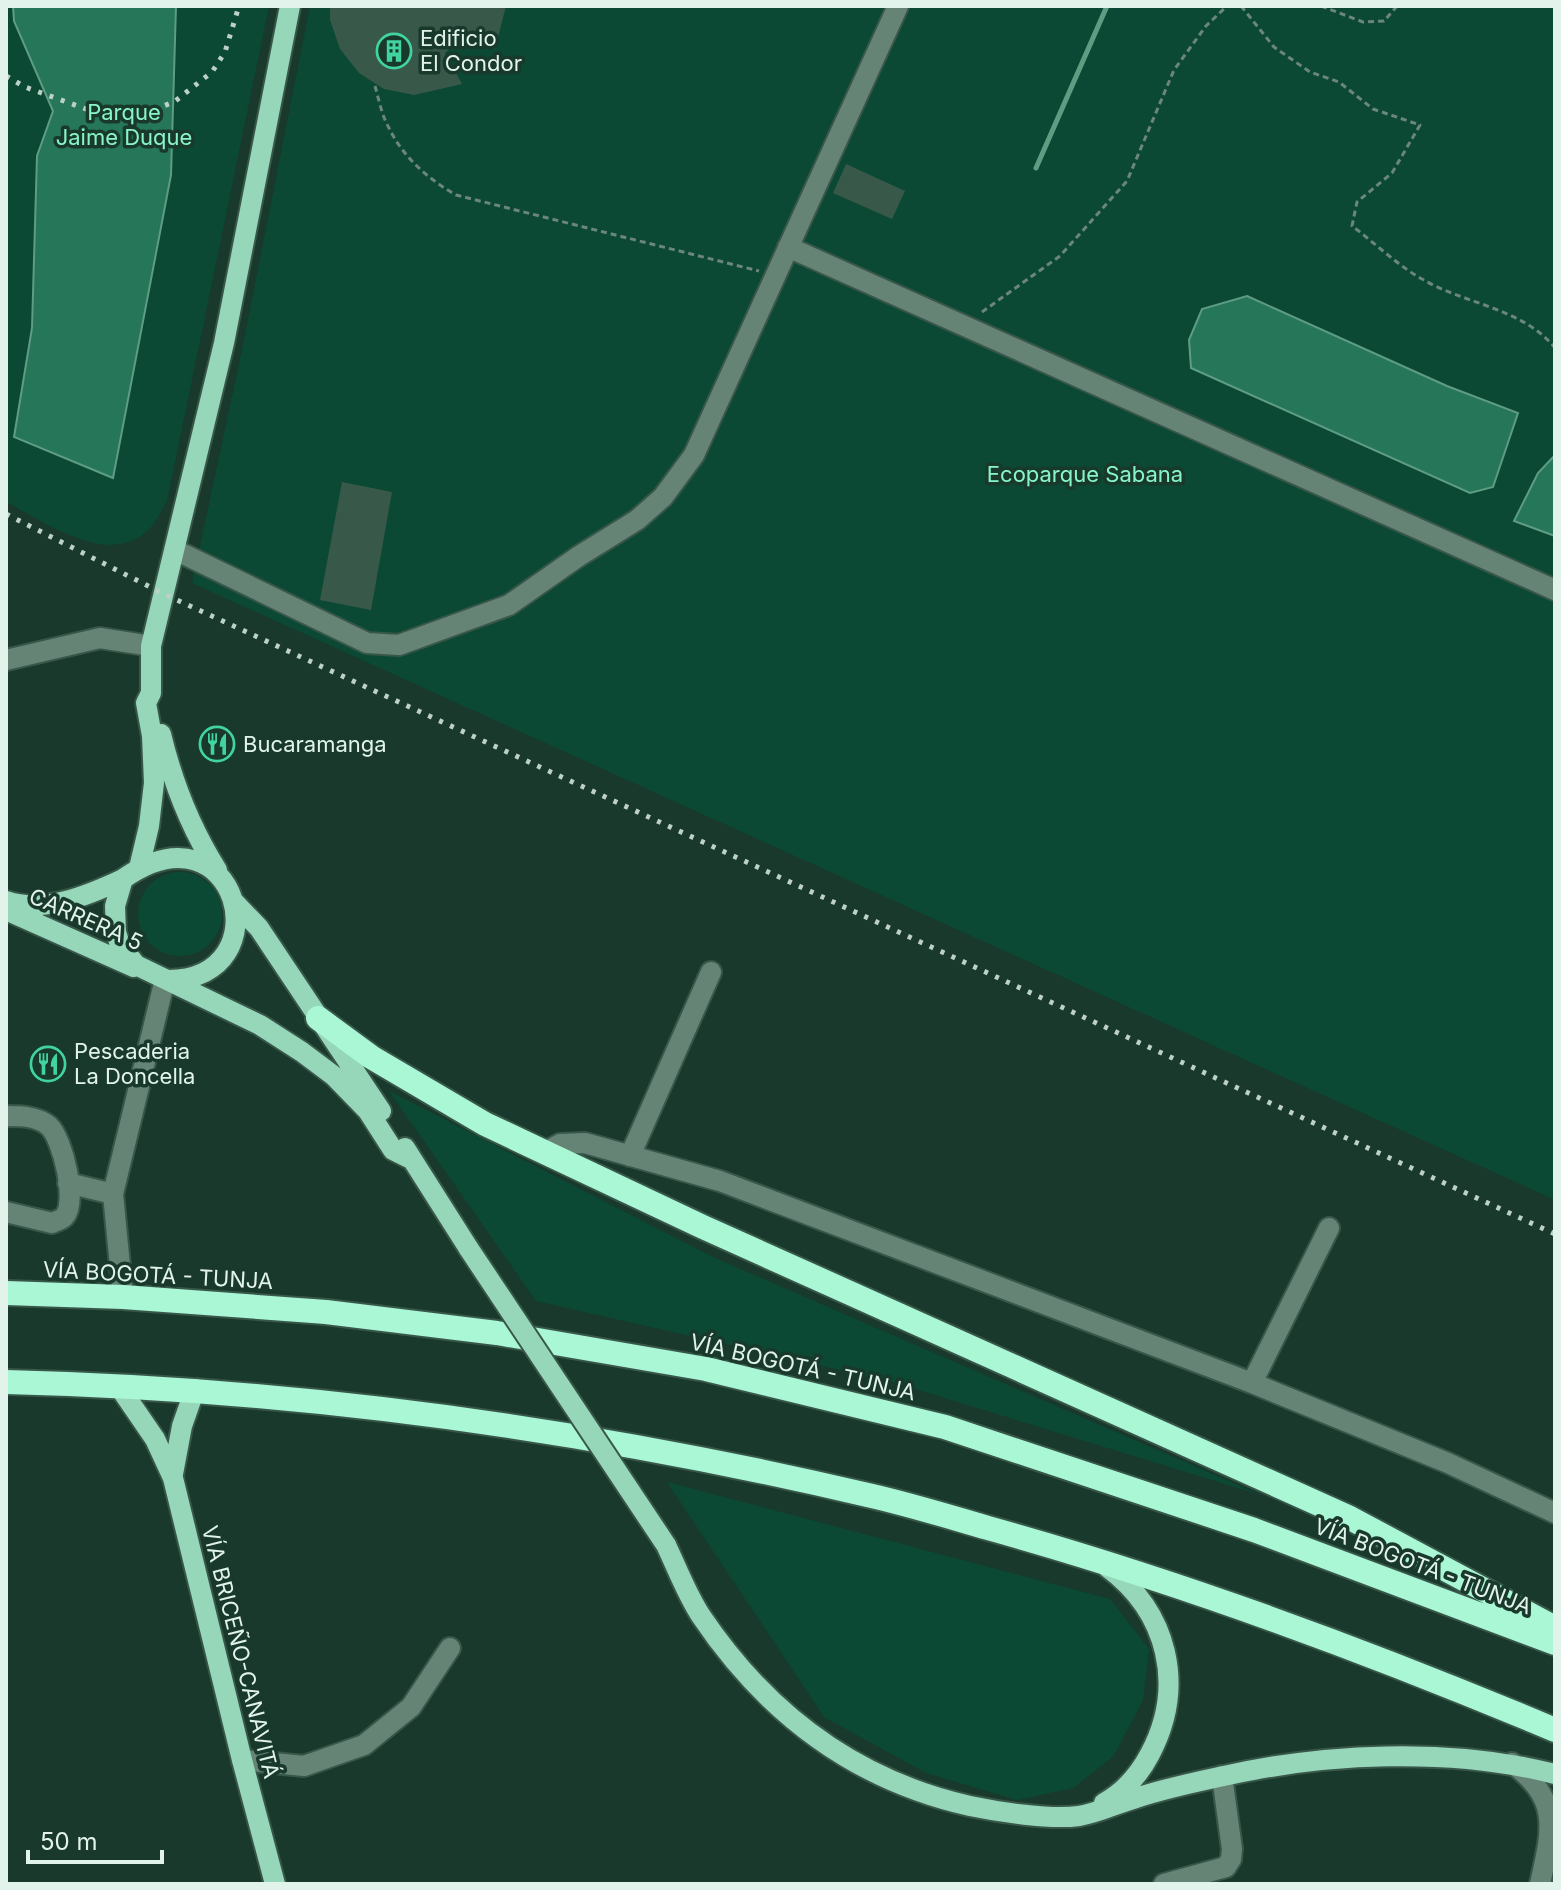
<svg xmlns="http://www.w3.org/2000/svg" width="1561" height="1890" viewBox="0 0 1561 1890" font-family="Inter,sans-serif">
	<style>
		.green { fill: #0b4934 }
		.water { fill: #267659; stroke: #5e9c84; stroke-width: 2 }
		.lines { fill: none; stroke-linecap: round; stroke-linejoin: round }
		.stream { stroke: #5e9c84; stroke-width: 5 }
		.building { fill: #38594a }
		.minor-casing { stroke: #38574a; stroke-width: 24 }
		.major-casing { stroke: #38574a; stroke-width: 24 }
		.highway-casing { stroke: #38574a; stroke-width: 28 }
		.path { stroke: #6b867b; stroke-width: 3; stroke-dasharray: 6 4; stroke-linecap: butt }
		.minor { stroke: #668476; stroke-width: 20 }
		.major { stroke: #96d6b9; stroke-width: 20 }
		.highway { stroke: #a9f7d4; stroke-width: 24 }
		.rail { stroke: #bdd1c8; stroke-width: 5; stroke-dasharray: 4 8; stroke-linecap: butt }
		.major-bridge-casing { stroke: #38574a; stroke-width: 24; stroke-linecap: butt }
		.major-bridge { stroke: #96d6b9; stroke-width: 20 }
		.labels { text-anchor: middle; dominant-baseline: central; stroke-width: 7; stroke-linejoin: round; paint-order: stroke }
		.poi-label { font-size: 22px; fill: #e1f3ea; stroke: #18392c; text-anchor: start }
		.park-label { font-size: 22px; fill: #88f5c8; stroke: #18392c }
		.street-label { font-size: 22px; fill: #e1f3ea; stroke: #18392c }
	</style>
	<rect width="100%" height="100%" fill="#18392c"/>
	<path class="green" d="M6 6H269L167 501C161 510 157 521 150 528 111 570 45 522 6 502Z
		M310 6H1555V1200L192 583 242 350Z
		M138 914a42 42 0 1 1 84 0a42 42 0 1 1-84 0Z
		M389 1091 713 1257 1261 1495 889 1381 536 1301Z
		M667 1482 1110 1599 1149 1649 1143 1700 1113 1757 1073 1788 1017 1800 926 1773 824 1717Z"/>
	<path class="water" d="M13 6H176L171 175 113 478 14 437 32 328 37 156 53 111 14 21Z
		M1247 296 1447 386 1518 413 1493 487 1470 493 1191 368 1189 340 1202 309Z
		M1555 455V536L1514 521 1538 473Z"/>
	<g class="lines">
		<path class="stream" d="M1036 168 1107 6"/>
	</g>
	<path class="building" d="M330 6H506L495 49 467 32 445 53 462 84 414 95 384 89 359 73 340 49 330 20Z
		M846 164 905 191 892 219 833 193Z
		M342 482 392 492 371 610 320 600Z"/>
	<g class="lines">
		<g class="minor-casing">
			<path id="minor" d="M788 247 1555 590
				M175 550 367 643 399 645 509 605 579 556 637 520 663 497 694 455 898 6
				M6 660 100 638 151 646
				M6 1116C21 1116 37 1116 49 1126 63 1139 78 1203 64 1217 61 1220 56 1221 52 1223L6 1212
				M544 1153 560 1144 585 1143 720 1181 1252 1383 1448 1463 1555 1513
				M630 1156 711 972
				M68 1183 113 1194
				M123 1297 113 1194 165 979
				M1252 1383 1329 1228
				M242 1760 304 1766 364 1745 411 1707 450 1648
				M1512 1763C1561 1800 1552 1829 1540 1884
				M1164 1884 1226 1867 1231 1859 1232 1849 1222 1776"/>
		</g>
		<g class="major-casing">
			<path id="major" d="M161 734C173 784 190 827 217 870
				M139 868 149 826 154 783 152 736 146 703 151 693V646L224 343 290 6
				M6 901C44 914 89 895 123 879
				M234 902 259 928 381 1111
				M6 910 134 967
				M169 980C284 979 238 798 123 879L115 906 116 932 120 945 136 965 260 1025 302 1052 334 1076 368 1111 393 1150 409 1158
				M405 1148 469 1249
				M118 1385 155 1439 173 1478 242 1760 275 1884
				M173 1474 182 1426 195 1389
				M666 1545C677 1568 687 1595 701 1616 767 1714 854 1780 970 1806 999 1812 1050 1820 1079 1816 1098 1813 1118 1803 1136 1798 1163 1789 1191 1783 1219 1777 1324 1753 1450 1747 1555 1774
				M1104 1803C1124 1792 1140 1773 1150 1754 1186 1686 1168 1612 1107 1567"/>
		</g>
		<g class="highway-casing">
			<path id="highway" d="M318 1018 371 1057 485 1124 703 1227 1350 1518 1555 1628
				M6 1293 123 1297 326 1312 497 1333 706 1369 945 1427 1254 1530 1555 1643
				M6 1382C298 1389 588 1429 872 1496 911 1505 950 1517 988 1528 1182 1582 1370 1652 1555 1730"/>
		</g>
		<path class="path" d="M1241 6 1274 47 1310 72 1339 82 1373 109 1420 125 1392 173 1357 202 1352 226C1375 243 1397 265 1422 279 1464 304 1523 308 1555 348
			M1321 6 1363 22 1384 21 1397 6
			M375 86C379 100 382 116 389 128 403 157 428 179 456 195L759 271
			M982 312 1060 256 1127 181 1174 70 1206 26 1227 6"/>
		<use href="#minor" class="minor"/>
		<use href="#major" class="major"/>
		<use href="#highway" class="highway"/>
		<path class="rail" d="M6 76 25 87 100 114 147 112 174 102 212 72 225 52 239 6
			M6 514 164 594 1555 1234"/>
		<g class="major-bridge-casing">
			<path id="major-bridge" d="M469 1249 666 1545"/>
		</g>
		<use href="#major-bridge" class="major-bridge"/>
	</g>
	<defs>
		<g id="building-ring" transform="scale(1.8)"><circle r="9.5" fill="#18392c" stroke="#42d4a0" stroke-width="1.5"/><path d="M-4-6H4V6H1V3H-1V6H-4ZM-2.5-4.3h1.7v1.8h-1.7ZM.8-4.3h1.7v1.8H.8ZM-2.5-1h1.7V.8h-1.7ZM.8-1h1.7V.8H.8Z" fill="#42d4a0"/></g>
		<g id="restaurant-ring" transform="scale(1.8)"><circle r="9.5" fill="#18392c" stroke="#42d4a0" stroke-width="1.5"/><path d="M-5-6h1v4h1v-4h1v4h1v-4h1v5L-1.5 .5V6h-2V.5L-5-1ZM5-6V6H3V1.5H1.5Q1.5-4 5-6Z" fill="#42d4a0"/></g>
	</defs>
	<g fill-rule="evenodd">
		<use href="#building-ring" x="394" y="51"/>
		<use href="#restaurant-ring" x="217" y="744"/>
		<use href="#restaurant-ring" x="48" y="1064"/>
	</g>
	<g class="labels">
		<g class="poi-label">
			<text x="420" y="38">Edificio<tspan x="420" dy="25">El Condor</tspan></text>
			<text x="243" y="744">Bucaramanga</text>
			<text x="74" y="1051">Pescaderia<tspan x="74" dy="25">La Doncella</tspan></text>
		</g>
		<g class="park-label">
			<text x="124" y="112">Parque<tspan x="124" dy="25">Jaime Duque</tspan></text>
			<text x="1085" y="474">Ecoparque Sabana</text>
		</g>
		<g class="street-label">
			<text transform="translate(86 919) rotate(24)">CARRERA 5</text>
			<text transform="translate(158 1275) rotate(3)">VÍA BOGOTÁ - TUNJA</text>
			<text transform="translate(803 1367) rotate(13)">VÍA BOGOTÁ - TUNJA</text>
			<text transform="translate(1423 1566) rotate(21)">VÍA BOGOTÁ - TUNJA</text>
			<text transform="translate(241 1652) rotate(76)">VÍA BRICEÑO-CANAVITÁ</text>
		</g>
	</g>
	<rect width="1561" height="1890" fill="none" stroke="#e1f3ea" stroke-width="16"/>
	<path d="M28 1850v12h134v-12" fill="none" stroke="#e1f3ea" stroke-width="4"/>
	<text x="40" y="1850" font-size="24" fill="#e1f3ea" stroke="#18392c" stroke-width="6" paint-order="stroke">50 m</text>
</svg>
